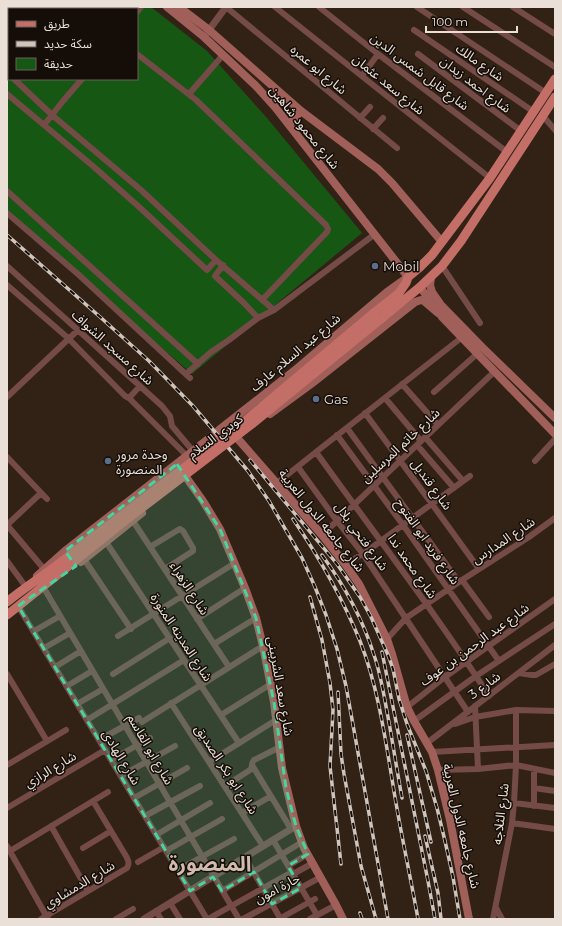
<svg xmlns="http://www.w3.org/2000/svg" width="562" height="926" viewBox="0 0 562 926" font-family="Montserrat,'Noto Sans Arabic',sans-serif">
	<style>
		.green { fill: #165714; fill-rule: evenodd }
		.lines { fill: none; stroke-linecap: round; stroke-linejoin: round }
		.minor { stroke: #754b47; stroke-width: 6 }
		.tertiary { stroke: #754b47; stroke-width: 7 }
		.secondary { stroke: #a15f59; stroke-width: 8 }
		.primary { stroke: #c36e66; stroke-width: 9 }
		.rail-casing { stroke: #d0c5bc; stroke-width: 3.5 }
		.rail { stroke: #140d08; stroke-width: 2; stroke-dasharray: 6; stroke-linecap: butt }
		.primary-bridge { stroke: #c36e66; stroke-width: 9 }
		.marked { fill: #47d49e; fill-opacity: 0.2; stroke: #47d49e; stroke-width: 3; stroke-dasharray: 8 5; stroke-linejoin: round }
		.service-dot { fill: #5c6f8a; stroke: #140d08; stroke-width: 1.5 }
		.labels { text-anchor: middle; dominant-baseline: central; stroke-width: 3; stroke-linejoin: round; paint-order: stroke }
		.street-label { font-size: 13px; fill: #ebe0d8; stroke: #140d08 }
		.poi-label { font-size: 13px; fill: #ebe0d8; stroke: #140d08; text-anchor: start }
		.town-label { font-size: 21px; font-weight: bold; fill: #d1bbad; stroke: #140d08 }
	</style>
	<rect width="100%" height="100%" fill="#322216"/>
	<path class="green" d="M7 7H151L207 51 267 118 362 233 192 374 7 213ZM9 9H137V79H9Z"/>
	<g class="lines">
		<path class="minor" d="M69 7 72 9
			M226 7 397 148
			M275 7 490 178
			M319 7 378 54 507 152
			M417 7 546 93
			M463 7 555 67
			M513 7 555 34
			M137 12 141 7
			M414 30 534 112
			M137 54 196 100 326 225 328 229 327 232 262 300
			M418 54 521 131
			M7 73 9 75
			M362 76 378 54
			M14 79 52 115 141 190 216 260 274 310
			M7 94 94 167 137 205 207 270 216 260
			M189 94 223 55
			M543 116 555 130
			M360 118 370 107
			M44 125 63 101 82 79
			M373 129 383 118
			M7 191 198 364
			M7 213 79 275 190 378
			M223 265 215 276 244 303 258 318
			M7 266 162 406 170 416 172 426 193 451
			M442 266 480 323
			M7 285 68 338 125 396 129 398 140 386
			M186 374 211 352 229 340 258 318 274 310 375 234
			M402 384 438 425
			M434 392 477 354
			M7 397 78 330
			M129 398 187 456
			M385 398 421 441
			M365 413 432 504 479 569
			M347 428 459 582
			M337 435 403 525 499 661
			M425 437 463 481
			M417 445 454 488
			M316 452C374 533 435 612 489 696
			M7 457 47 499
			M535 461 555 439
			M298 467 337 521 363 554 468 712
			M277 483 316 452 461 338
			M133 521 229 667
			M7 525 44 569
			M7 525 41 493
			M322 535 494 372
			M106 542 239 743
			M150 547 178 530 180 529 183 531 193 548V551L165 569
			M84 559 131 629
			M7 561 26 587
			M345 564 363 554 470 476
			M462 580 489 617
			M45 590 239 919
			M18 606 207 919
			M197 619 245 588
			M34 631 60 616
			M118 636 235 563
			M387 639 406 618 462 580 529 537 555 518
			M214 644 256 618
			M44 648 70 633
			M55 667 81 651
			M519 673 532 675H536L555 664
			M7 674 47 741
			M113 674 170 638
			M67 686 92 671
			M171 703 263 846
			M77 704 103 689
			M475 706 478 769
			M407 707 445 677 555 599
			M221 715 271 684
			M87 720 184 660
			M414 721 476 676 555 624
			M142 722 263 646
			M455 724 475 717 516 710 555 711
			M99 740 139 718
			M427 743 555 645
			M432 752 555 745
			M111 760 150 738
			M209 762 276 720
			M7 765 66 730
			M252 765 291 829
			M438 770 478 769 516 765 555 773
			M121 776 175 746
			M225 786 250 770C253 767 251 763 254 760L280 747
			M534 788 555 791
			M134 798 187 768
			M514 803 555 808
			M534 806V769
			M7 808 105 750
			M242 813 271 796
			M145 816 200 786
			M512 823 555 829
			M51 826 88 891
			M156 835 210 803
			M273 840 317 915
			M7 846 48 919
			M83 848 111 831
			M10 851 108 792
			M166 851 222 819
			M245 857 280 918
			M138 862 164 847
			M288 866 308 854
			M178 870 234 839
			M293 874 313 863
			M222 891 302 842
			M170 903 180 919
			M496 908 502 919
			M156 911 161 919
			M41 919 127 868C130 863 128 860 126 856L93 801
			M116 919 133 909
			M208 919 292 872
			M243 919 321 877
			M279 919 315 899
			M310 919 336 905
			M493 919 512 823 514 803 516 765V710"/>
		<path class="tertiary" d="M206 34 226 7
			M144 919 296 826"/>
		<path class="secondary" d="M179 7 209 30 301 111 378 169 392 183 442 242
			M289 124 301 111
			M431 278 430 285 432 292 441 305 482 347 555 418
			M420 287 442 317 555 434
			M270 414 311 384 415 302 421 300 424 301 438 313
			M238 439 322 535 345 564 359 584 387 639 392 654 407 707 414 721 432 752 438 770 450 820 469 919
			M181 470 203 501 220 529 245 588 256 618 263 646 274 702 282 768 296 826 304 848 336 905 343 919
			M81 562 142 513
			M37 576 65 551 216 433 219 430 294 371 387 292 408 277 275 107 255 85 204 37 167 7"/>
		<path class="primary" d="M375 312 399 293 406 283 408 277 420 267 432 255 490 178 555 79
			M382 318 420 287 442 266 461 241 555 97
			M7 602C24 588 43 576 61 562
			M7 615 66 568"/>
		<g class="rail-casing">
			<path id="rail" d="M7 235 99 316 149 361 193 406 248 471 269 501 302 558 315 587 326 615 337 649 346 686 388 919
				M250 460 337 564 360 597 371 617 388 655 393 669 399 699 407 724 426 771 437 808 445 841 453 877 460 919
				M293 519C319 557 342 597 360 641 378 687 385 737 393 785 400 830 410 874 418 919
				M322 555C344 585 363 620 374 655 381 675 384 696 388 717 393 744 397 771 402 798
				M310 597 322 640 330 683 333 710 330 766 341 864
				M382 652 428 881 435 919
				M338 692 341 754 344 774 361 866 376 919
				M407 735 431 842
				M425 836 438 893 441 919
				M360 913 362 919"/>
		</g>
		<use href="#rail" class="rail"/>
		<path class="primary-bridge" d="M61 562 240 425 375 312
			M66 568 126 520 252 424 382 318"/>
	</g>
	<path class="marked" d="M177 464 220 529 256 618 274 702 286 788 296 826 308 854 288 866 301 888 272 904 254 872 222 891 213 877 190 891 18 606 76 566 65 551Z"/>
	<g class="service-dot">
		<circle cx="375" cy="266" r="4"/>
		<circle cx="316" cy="399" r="4"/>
		<circle cx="108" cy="461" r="4"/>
	</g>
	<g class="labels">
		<g class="street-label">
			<text transform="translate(480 62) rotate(35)">شارع مالك</text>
			<text transform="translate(319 69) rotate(40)">شارع ابو عمره</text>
			<text transform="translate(420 71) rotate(37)">شارع قابل شمس الدين</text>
			<text transform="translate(389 84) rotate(39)">شارع سعد عثمان</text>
			<text transform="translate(476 84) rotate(37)">شارع احمد زيدان</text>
			<text transform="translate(305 127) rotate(51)">شارع محمود شاهين</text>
			<text transform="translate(113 347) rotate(42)">شارع مسجد الشواف</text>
			<text transform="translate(295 352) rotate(-40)">شارع عبد السلام عارف</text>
			<text transform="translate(215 436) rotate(-37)">كوبري السلام</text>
			<text transform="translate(400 445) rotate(-43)">شارع خاتم المرسلين</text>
			<text transform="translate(432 484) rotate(54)">شارع قنديل</text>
			<text transform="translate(322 520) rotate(51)">شارع جامعه الدول العربية</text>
			<text transform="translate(362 536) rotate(54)">شارع فتحي بلال</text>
			<text transform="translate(503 540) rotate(-34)">شارع المدارس</text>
			<text transform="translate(428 541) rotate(55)">شارع فريد ابو الفتوح</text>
			<text transform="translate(413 566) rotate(55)">شارع محمد ندا</text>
			<text transform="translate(190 588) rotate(57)">شارع الزهراء</text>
			<text transform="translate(182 637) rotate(57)">شارع المدينه المنورة</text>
			<text transform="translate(474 644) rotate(-36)">شارع عبد الرحمن بن عوف</text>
			<text transform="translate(484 685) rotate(-37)">شارع 3</text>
			<text transform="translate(281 686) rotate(80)">شارع سعد الشربينى</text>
			<text transform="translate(151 749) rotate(60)">شارع ابو القاسم</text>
			<text transform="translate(122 757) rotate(59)">شارع الهادى</text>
			<text transform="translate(50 769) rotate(-31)">شارع الرازي</text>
			<text transform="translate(227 769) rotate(57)">شارع ابو بكر الصديق</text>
			<text transform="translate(500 814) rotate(-83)">شارع الثلاجه</text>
			<text transform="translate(462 826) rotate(77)">شارع جامعه الدول العربية</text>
			<text transform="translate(79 884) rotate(-31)">شارع الدمشاوي</text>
			<text transform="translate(277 888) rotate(-28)">حارة امون</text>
		</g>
		<g class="poi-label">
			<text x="383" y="266">Mobil</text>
			<text x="324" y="399">Gas</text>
			<text x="116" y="454">وحدة مرور<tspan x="116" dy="15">المنصورة</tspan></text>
		</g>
		<g class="town-label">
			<text x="210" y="863">المنصورة</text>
		</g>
	</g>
	<rect width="562" height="926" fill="none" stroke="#ebe0d8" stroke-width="16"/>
	<rect x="8" y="8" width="130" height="72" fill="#140d08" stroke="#6a615b"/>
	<rect x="16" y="21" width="20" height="6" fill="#c36e66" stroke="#6a615b"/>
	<text x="44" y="28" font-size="12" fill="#ebe0d8">طريق</text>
	<rect x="16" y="41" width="20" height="6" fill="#d0c5bc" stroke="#6a615b"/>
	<text x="44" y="48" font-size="12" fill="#ebe0d8">سكة حديد</text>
	<rect x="16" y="58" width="20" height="12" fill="#165714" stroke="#6a615b"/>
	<text x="44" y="68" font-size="12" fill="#ebe0d8">حديقة</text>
	<path d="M426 26v6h91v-6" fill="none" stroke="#ebe0d8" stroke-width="2"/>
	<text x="432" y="26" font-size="12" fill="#ebe0d8" stroke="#140d08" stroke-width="3" paint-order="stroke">100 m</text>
</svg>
